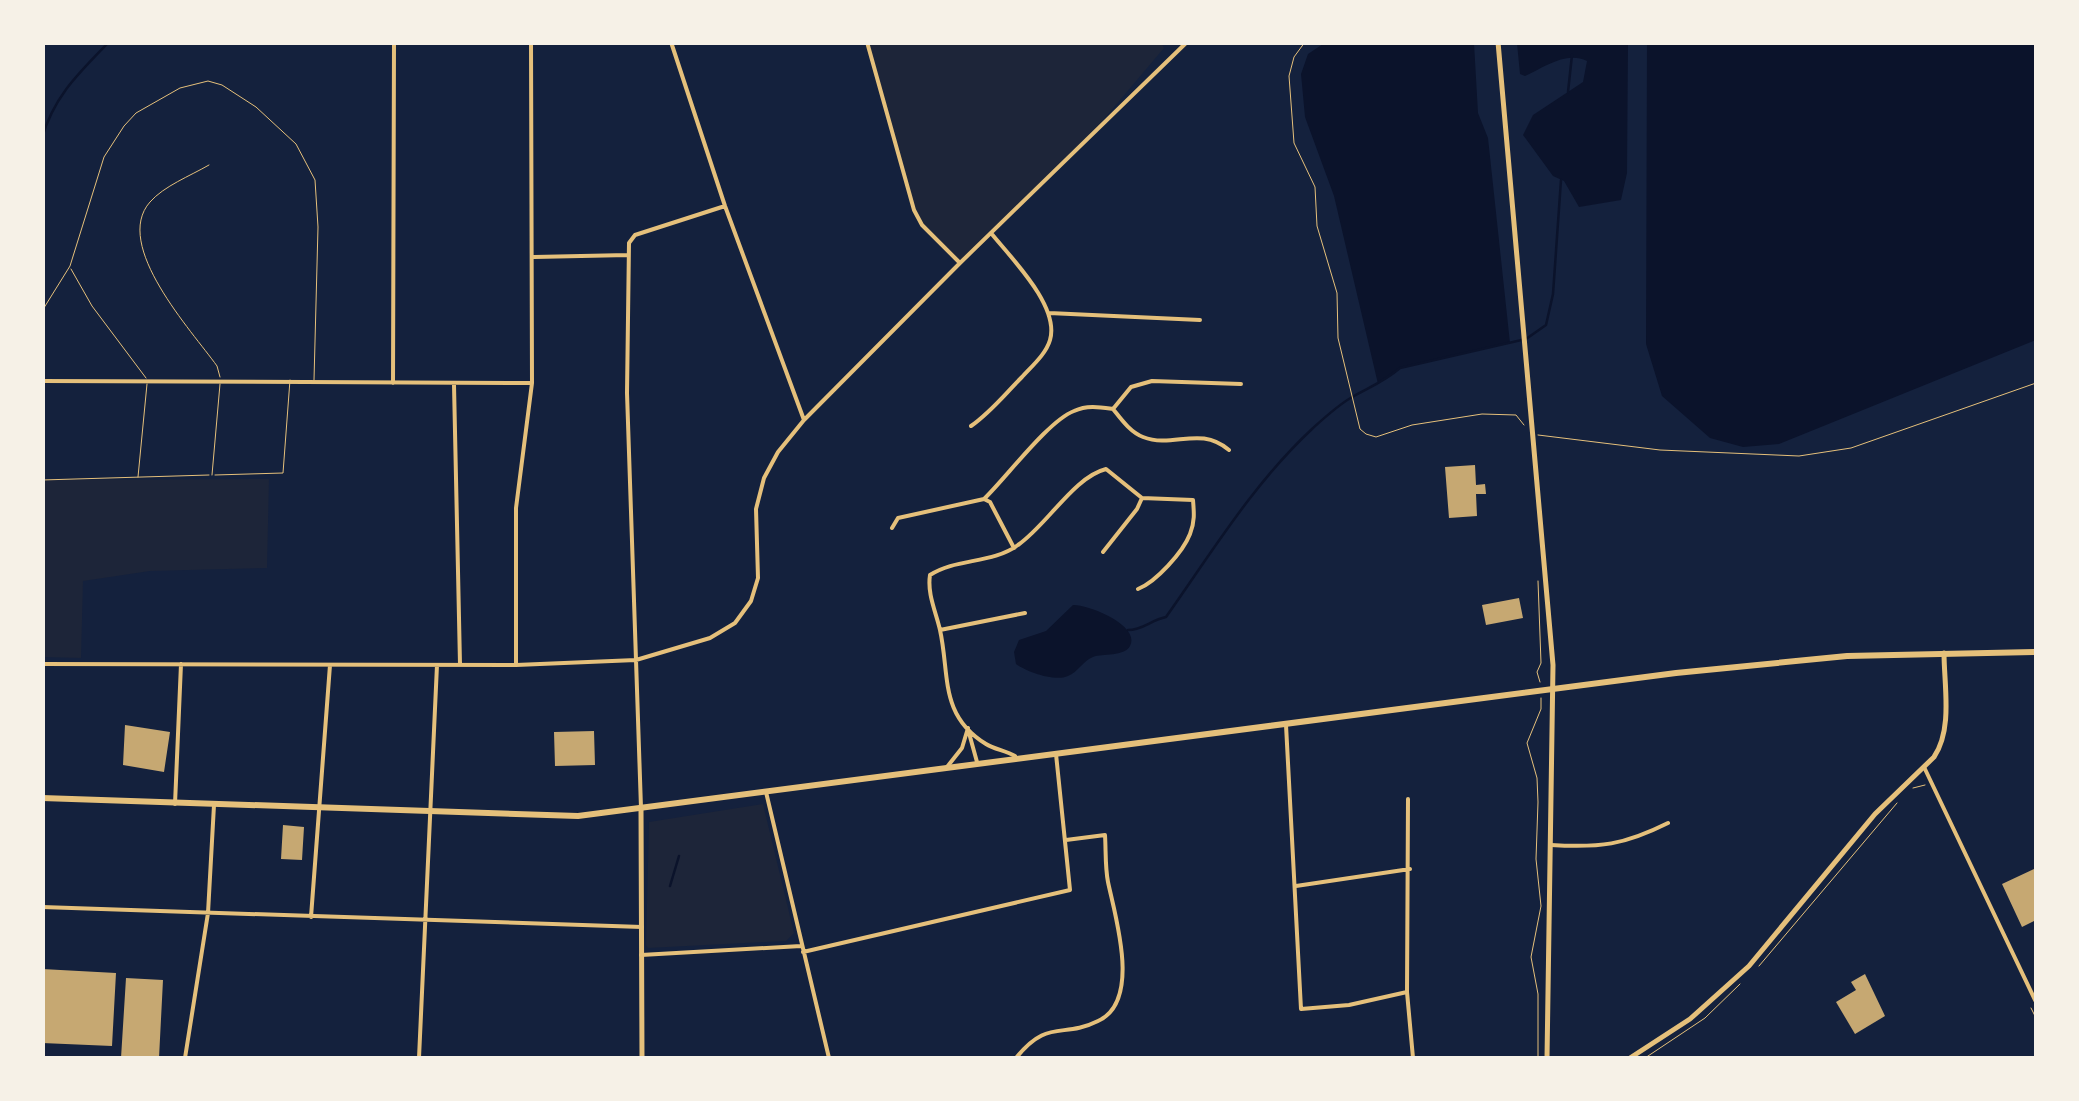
<svg xmlns="http://www.w3.org/2000/svg" width="2079" height="1101" viewBox="0 0 2079 1101" font-family="'DM Sans',sans-serif">
	<style>
		.green { fill: #1d2539 }
		.water { fill: #0b132b }
		.lines { fill: none; stroke-linecap: round; stroke-linejoin: round }
		.stream { stroke: #0b132b; stroke-width: 2.5 }
		.building { fill: #c6a872 }
		.path { stroke: #e5c07b; stroke-width: 1 }
		.service { stroke: #e5c07b; stroke-width: 1 }
		.minor { stroke: #e5c07b; stroke-width: 4 }
		.tertiary { stroke: #e5c07b; stroke-width: 5 }
		.primary { stroke: #e5c07b; stroke-width: 6 }
	</style>
	<rect width="100%" height="100%" fill="#14213d"/>
	<path class="green" d="M1161 42 1164 48 1082 145 960 263 922 225 914 210 867 43Z
		M269 479 267 568 150 571 83 581 81 658 43 657V480Z
		M763 804 794 933 786 941 648 948 646 945 649 822Z"/>
	<path class="water" d="M1326 42 1474 43 1478 113 1488 138 1510 343 1400 368 1378 384 1334 196 1305 117 1301 74 1308 54Z
		M1517 43H1628L1627 173 1621 200 1579 207 1564 181 1553 176 1523 135 1533 115 1583 82 1587 61C1566 51 1545 67 1525 76L1520 74Z
		M1647 43H2036V340L1779 444 1743 447 1710 438 1662 396 1646 344Z
		M1073 605C1087 604 1141 625 1130 646 1124 657 1103 653 1093 657 1083 661 1078 672 1068 676 1055 682 1027 672 1016 664L1014 652 1019 640 1046 631Z"/>
	<g class="lines">
		<path class="stream" d="M1568 92 1572 55
			M42 138C54 96 79 73 109 42
			M1128 630C1143 630 1151 620 1166 617 1212 552 1253 484 1312 429 1324 418 1339 404 1354 396 1370 387 1385 381 1400 368L1526 339 1546 325 1553 294 1561 180
			M670 886 679 856"/>
	</g>
	<path class="building" d="M1475 465 1476 485 1485 484 1486 494H1476L1477 516 1449 518 1445 467Z
		M1519 598 1523 618 1486 625 1482 605Z
		M125 725 170 732 164 772 123 765Z
		M594 731 595 765 555 766 554 732Z
		M283 825 304 827 302 860 281 859Z
		M2036 868V920L2022 927 2002 884Z
		M42 969 116 973 112 1046 42 1043Z
		M1865 974 1885 1016 1855 1034 1836 1002 1856 990 1851 982Z
		M126 978 163 980 159 1058H121Z"/>
	<g class="lines">
		<path class="path" d="M1305 42 1294 57 1289 76 1294 143 1315 187 1317 226 1337 293 1338 338 1360 429 1366 434 1376 437 1412 425 1482 414 1516 415 1524 425
			M1538 581 1541 663 1537 672 1540 682
			M1913 788 1925 785
			M1759 966 1897 803
			M2031 1008 2036 1018
			M1538 1058V994L1531 957 1541 906 1536 859 1538 802 1537 778 1527 743 1541 709V698
			M1645 1058 1705 1018 1740 984"/>
		<path class="service" d="M209 165C190 176 164 186 150 202 112 245 192 331 217 366L220 377
			M71 269 92 306 146 378
			M42 311 70 266 104 157 124 126 136 113 180 88 208 81 222 85 256 107 296 144 315 180 318 227 314 380
			M1538 435 1660 450 1799 456 1851 448 2036 383
			M212 475 220 384
			M215 475 283 473 290 380
			M138 477 147 384
			M42 480 209 475"/>
		<path class="minor" d="M671 42 725 206 804 420
			M867 42 914 210 922 225 960 263
			M534 257 628 255
			M1049 313 1200 320
			M42 381 532 383
			M393 383 394 42
			M454 385 460 664
			M1113 409 1131 387 1152 381 1241 384
			M971 426C991 412 1005 394 1022 377 1032 366 1046 354 1050 340 1060 306 1011 258 991 233
			M984 499C1006 478 1048 421 1074 411 1087 405 1099 407 1113 409 1121 419 1130 432 1143 437 1174 449 1199 425 1229 450
			M892 528 898 518 984 499 990 502 1014 548
			M1103 552 1137 509 1142 498
			M940 630 1025 613
			M42 664 516 665 636 660 710 638 735 623 751 601 758 578 756 509 764 478 778 452 804 420 960 263 1187 42
			M516 665V508L532 383 531 42
			M1286 725 1301 1009 1349 1005 1407 992
			M969 733 977 762
			M1015 756C1006 751 994 749 986 744 939 715 950 675 940 630 936 612 927 594 930 575 956 558 992 564 1018 545 1047 525 1074 477 1106 469L1142 498 1193 500C1194 512 1195 522 1190 534 1183 552 1156 582 1138 589
			M947 767 962 748 968 728
			M1924 767 2036 1002
			M766 792 829 1058
			M1408 799 1407 992 1413 1058
			M175 804 181 664
			M641 808 627 393 629 243 635 235 725 206
			M1551 845C1600 848 1624 845 1668 823
			M1296 886 1410 869
			M42 907 642 927
			M311 917 330 665
			M803 952 1070 890 1056 754
			M641 955 801 946
			M185 1058 208 913 214 805
			M419 1058 437 665
			M1016 1058C1048 1018 1062 1039 1098 1021 1142 1001 1115 916 1108 882 1105 867 1106 851 1105 835L1066 840"/>
		<path class="tertiary" d="M1498 42 1553 665 1547 1058
			M641 808 642 1058
			M1630 1058 1690 1019 1749 966 1875 814 1934 757C1953 729 1944 685 1944 653"/>
		<path class="primary" d="M42 798 578 816 1676 673 1847 656 2036 652"/>
	</g>
	<rect width="2079" height="1101" fill="none" stroke="#f6f1e7" stroke-width="90"/>
</svg>
